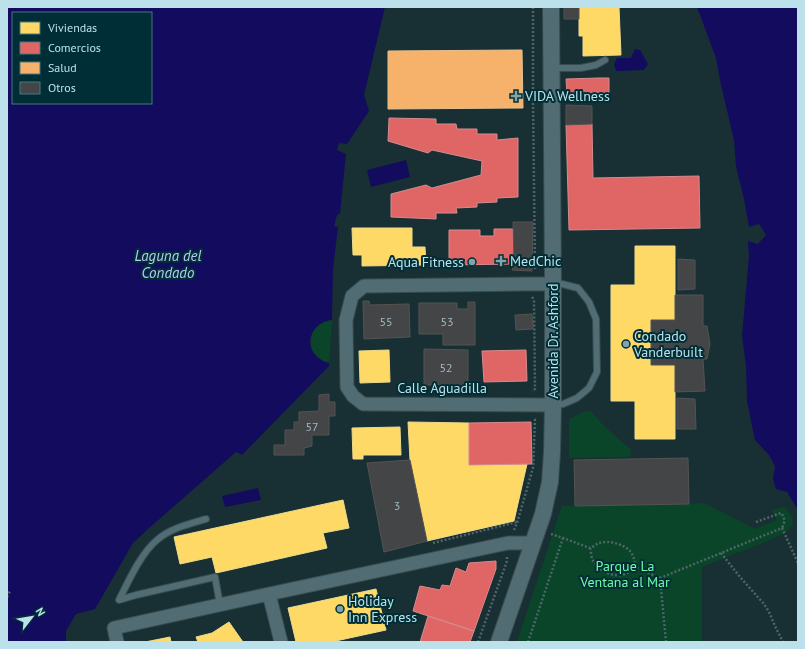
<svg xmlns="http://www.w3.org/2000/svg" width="805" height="649" viewBox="0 0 805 649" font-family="'PT Sans',sans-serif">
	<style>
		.green { fill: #0b4529 }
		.water { fill: #130b5d; fill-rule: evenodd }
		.homes { fill: #ffd966; stroke: #ebdb8e }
		.shops { fill: #e06666; stroke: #d58b8e }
		.health { fill: #f6b26b; stroke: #e5c091 }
		.building { fill: #434546; stroke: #545352 }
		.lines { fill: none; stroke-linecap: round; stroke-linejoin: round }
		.service-casing { stroke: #374c50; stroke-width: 8 }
		.minor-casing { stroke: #374c50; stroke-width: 15 }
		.tertiary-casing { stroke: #374c50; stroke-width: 18 }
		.path { stroke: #4e656a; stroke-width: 2.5; stroke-dasharray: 2 2; stroke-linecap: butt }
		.service { stroke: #516c72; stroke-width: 6 }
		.minor { stroke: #516c72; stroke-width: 13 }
		.tertiary { stroke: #516c72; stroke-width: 16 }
		.poi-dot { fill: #83a3aa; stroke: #002e36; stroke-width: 1.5 }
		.labels { text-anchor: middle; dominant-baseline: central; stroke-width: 4; stroke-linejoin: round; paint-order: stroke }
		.number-label { font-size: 12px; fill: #9ebac1 }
		.poi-label { font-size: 14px; fill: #bce1ea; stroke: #002e36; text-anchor: start }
		.street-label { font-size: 14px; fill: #bce1ea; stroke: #002e36 }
		.park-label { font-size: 14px; fill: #6ffca6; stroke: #002e36 }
		.water-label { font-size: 15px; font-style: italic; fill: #bac6f6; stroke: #002e36 }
	</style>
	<rect width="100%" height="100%" fill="#183034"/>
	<path class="green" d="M332 320 329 363C326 362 322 361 320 359 302 347 311 322 332 320Z
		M586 411 592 412 603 425 631 450 630 457 569 458V419Z
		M704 503 755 529 777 520 772 510 784 507C790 513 796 520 790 528 786 534 767 541 760 544 741 551 721 559 702 567V642H517L562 506 689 504Z"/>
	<path class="water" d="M7 7H385L364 95 369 111 347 144 339 143 337 150 346 154 340 214 337 215 334 226 338 227 333 269 332 320C311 322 302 347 320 359 322 361 326 362 329 363V366L242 455 236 452 148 529 133 543 95 609 76 614 66 631V642H7ZM13 13H151V103H13Z
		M697 7H798V510L787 492 776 489 773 479 775 466 769 455 755 440 747 401 746 366 742 336 749 256 748 241 758 244 766 235 759 224 749 227 744 199 736 167 734 140 721 85 716 58Z
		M635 49 640 50 648 64 644 70 616 71 614 64 617 58H631Z
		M406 160 410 177 371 187 367 170Z
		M258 488 261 500 225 507 222 496Z"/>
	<path class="homes" d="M579 7H619L621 55 583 56V36H579Z
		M352 228H412V247H425L426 265 362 266V255H353Z
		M635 246H675V320H651V365H675V439H635V401H611V285H635Z
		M389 350 390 382 360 383 359 351Z
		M408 422 469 423V465L527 464 514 521 427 541 410 460Z
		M400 427 401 455H363V459H353L352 428Z
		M343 500 349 528 323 533 327 548 216 573 212 557 180 564 174 537Z
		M376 589 386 630 331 642H296L288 608Z
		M229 622 243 642H198L196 637 212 633Z
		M170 637 171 642H145Z"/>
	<path class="shops" d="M599 78H609V93H567L566 79Z
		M389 118 436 119V124H456L457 129H477V134H497V140L518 138V197L497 198V202L477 203V207L456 208 457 213H436V219L391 217V194L426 185 432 188 481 175 482 161 432 150 428 153 388 141Z
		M592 124 593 178 699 176 700 228 569 230 566 125Z
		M494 229H513L514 264 449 265V230H480V236H494Z
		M526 350 527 381 484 382 482 351Z
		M531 422 532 464 469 465V423Z
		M496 561V569L474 631 413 611 420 586 440 590 442 585 450 586 456 568 466 572 469 563Z
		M428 616 474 631 470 642H420Z"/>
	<path class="health" d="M522 50 523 108 388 109V51Z"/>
	<path class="building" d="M564 7H579V19H564Z
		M566 105 592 106V124L566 125Z
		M513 222H533L532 271 512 270 514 264Z
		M678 259 695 260V289L678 290Z
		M675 295H703V326H707L710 344 707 359H703L705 391 675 392V365H651V320H675Z
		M363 301H369L370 305 409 304 410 337 364 339Z
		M468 302H475V345H443V334H419V303H457V309H468Z
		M532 314 533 329 516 330 515 315Z
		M424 349 468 350V385H424Z
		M329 394V402H335V416H329V435H312V446L304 448V455H274V445H285V430H294V422H299V412L319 411V395Z
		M677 398 695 399 696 429H677Z
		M688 458 689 504 575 506 574 460Z
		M410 460 427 541 384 552 367 463Z"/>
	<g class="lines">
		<g class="service-casing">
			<path id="service" d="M552 68H581L596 65 605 60
				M553 405 563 404 577 398 589 388 597 372 596 319 589 302 578 288 562 284H554
				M206 519C189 524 171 528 157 540 141 553 128 582 119 600L136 595 215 577 220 605"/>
		</g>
		<g class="minor-casing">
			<path id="minor" d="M553 284H524L364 286 352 296 346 320 347 387 353 396 363 404 553 405
				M269 594 281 642
				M117 642 114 628 269 594 508 543H534"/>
		</g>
		<g class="tertiary-casing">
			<path id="tertiary" d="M499 642 543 514 550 482 552 452 553 405V284L551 7"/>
		</g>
		<path class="path" d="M533 7V100L535 269 534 270
			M532 297 534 300 535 389 532 391
			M756 522 781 513C785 518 785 522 782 528
			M514 530 517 523 533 468 535 420 534 419
			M551 534 563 538 590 548C593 547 596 544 599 543 609 540 624 544 631 552 634 557 635 562 635 567L660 578
			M433 543 517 522
			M590 548C591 551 591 555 592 558 595 568 610 577 621 575 627 574 631 571 635 567
			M721 553 740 577 764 604 769 612 775 626 783 642
			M7 597 10 591
			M478 642 507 561V557
			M528 642 563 538
			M666 642 660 578 782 528 798 563"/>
		<use href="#service" class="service"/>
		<use href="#minor" class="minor"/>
		<use href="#tertiary" class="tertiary"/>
	</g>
	<g class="poi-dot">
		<path d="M514 90h4v4h4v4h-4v4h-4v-4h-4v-4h4z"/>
		<path d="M499 255h4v4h4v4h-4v4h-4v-4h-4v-4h4z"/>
		<circle cx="472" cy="262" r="4"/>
		<circle cx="626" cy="344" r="4"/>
		<circle cx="340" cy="609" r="4"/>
	</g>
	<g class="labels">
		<g class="number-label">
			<text x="386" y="321">55</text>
			<text x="447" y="321">53</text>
			<text x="446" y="367">52</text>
			<text x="312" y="426">57</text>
			<text x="397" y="505">3</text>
		</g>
		<g class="poi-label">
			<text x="525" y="96">VIDA Wellness</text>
			<text x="510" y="261">MedChic</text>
			<text x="464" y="262" text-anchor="end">Aqua Fitness</text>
			<text x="634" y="336">Condado<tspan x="634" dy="16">Vanderbuilt</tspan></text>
			<text x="348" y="601">Holiday<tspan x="348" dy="16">Inn Express</tspan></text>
		</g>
		<g class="street-label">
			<text transform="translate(553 341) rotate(-90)">Avenida Dr. Ashford</text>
			<text x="442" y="388">Calle Aguadilla</text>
		</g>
		<g class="park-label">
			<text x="625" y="566">Parque La<tspan x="625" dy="16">Ventana al Mar</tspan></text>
		</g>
		<g class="water-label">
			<text x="168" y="255">Laguna del<tspan x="168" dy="17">Condado</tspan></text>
		</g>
	</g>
	<rect width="805" height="649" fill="none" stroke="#bce1ea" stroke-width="16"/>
	<rect x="12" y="12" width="140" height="92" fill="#002e36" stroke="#4b767e"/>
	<rect x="20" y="22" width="20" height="12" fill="#ffd966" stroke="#4b767e"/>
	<text x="48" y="32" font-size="12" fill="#bce1ea">Viviendas</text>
	<rect x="20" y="42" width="20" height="12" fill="#e06666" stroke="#4b767e"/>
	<text x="48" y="52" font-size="12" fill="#bce1ea">Comercios</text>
	<rect x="20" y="62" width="20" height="12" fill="#f6b26b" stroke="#4b767e"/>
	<text x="48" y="72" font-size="12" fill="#bce1ea">Salud</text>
	<rect x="20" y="82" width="20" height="12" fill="#434546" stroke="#4b767e"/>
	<text x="48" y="92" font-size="12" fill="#bce1ea">Otros</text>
	<g transform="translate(32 617) rotate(59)" stroke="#002e36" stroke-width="3" paint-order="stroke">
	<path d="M0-3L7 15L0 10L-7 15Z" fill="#bce1ea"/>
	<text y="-6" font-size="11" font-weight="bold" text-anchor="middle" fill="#bce1ea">N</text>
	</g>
</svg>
